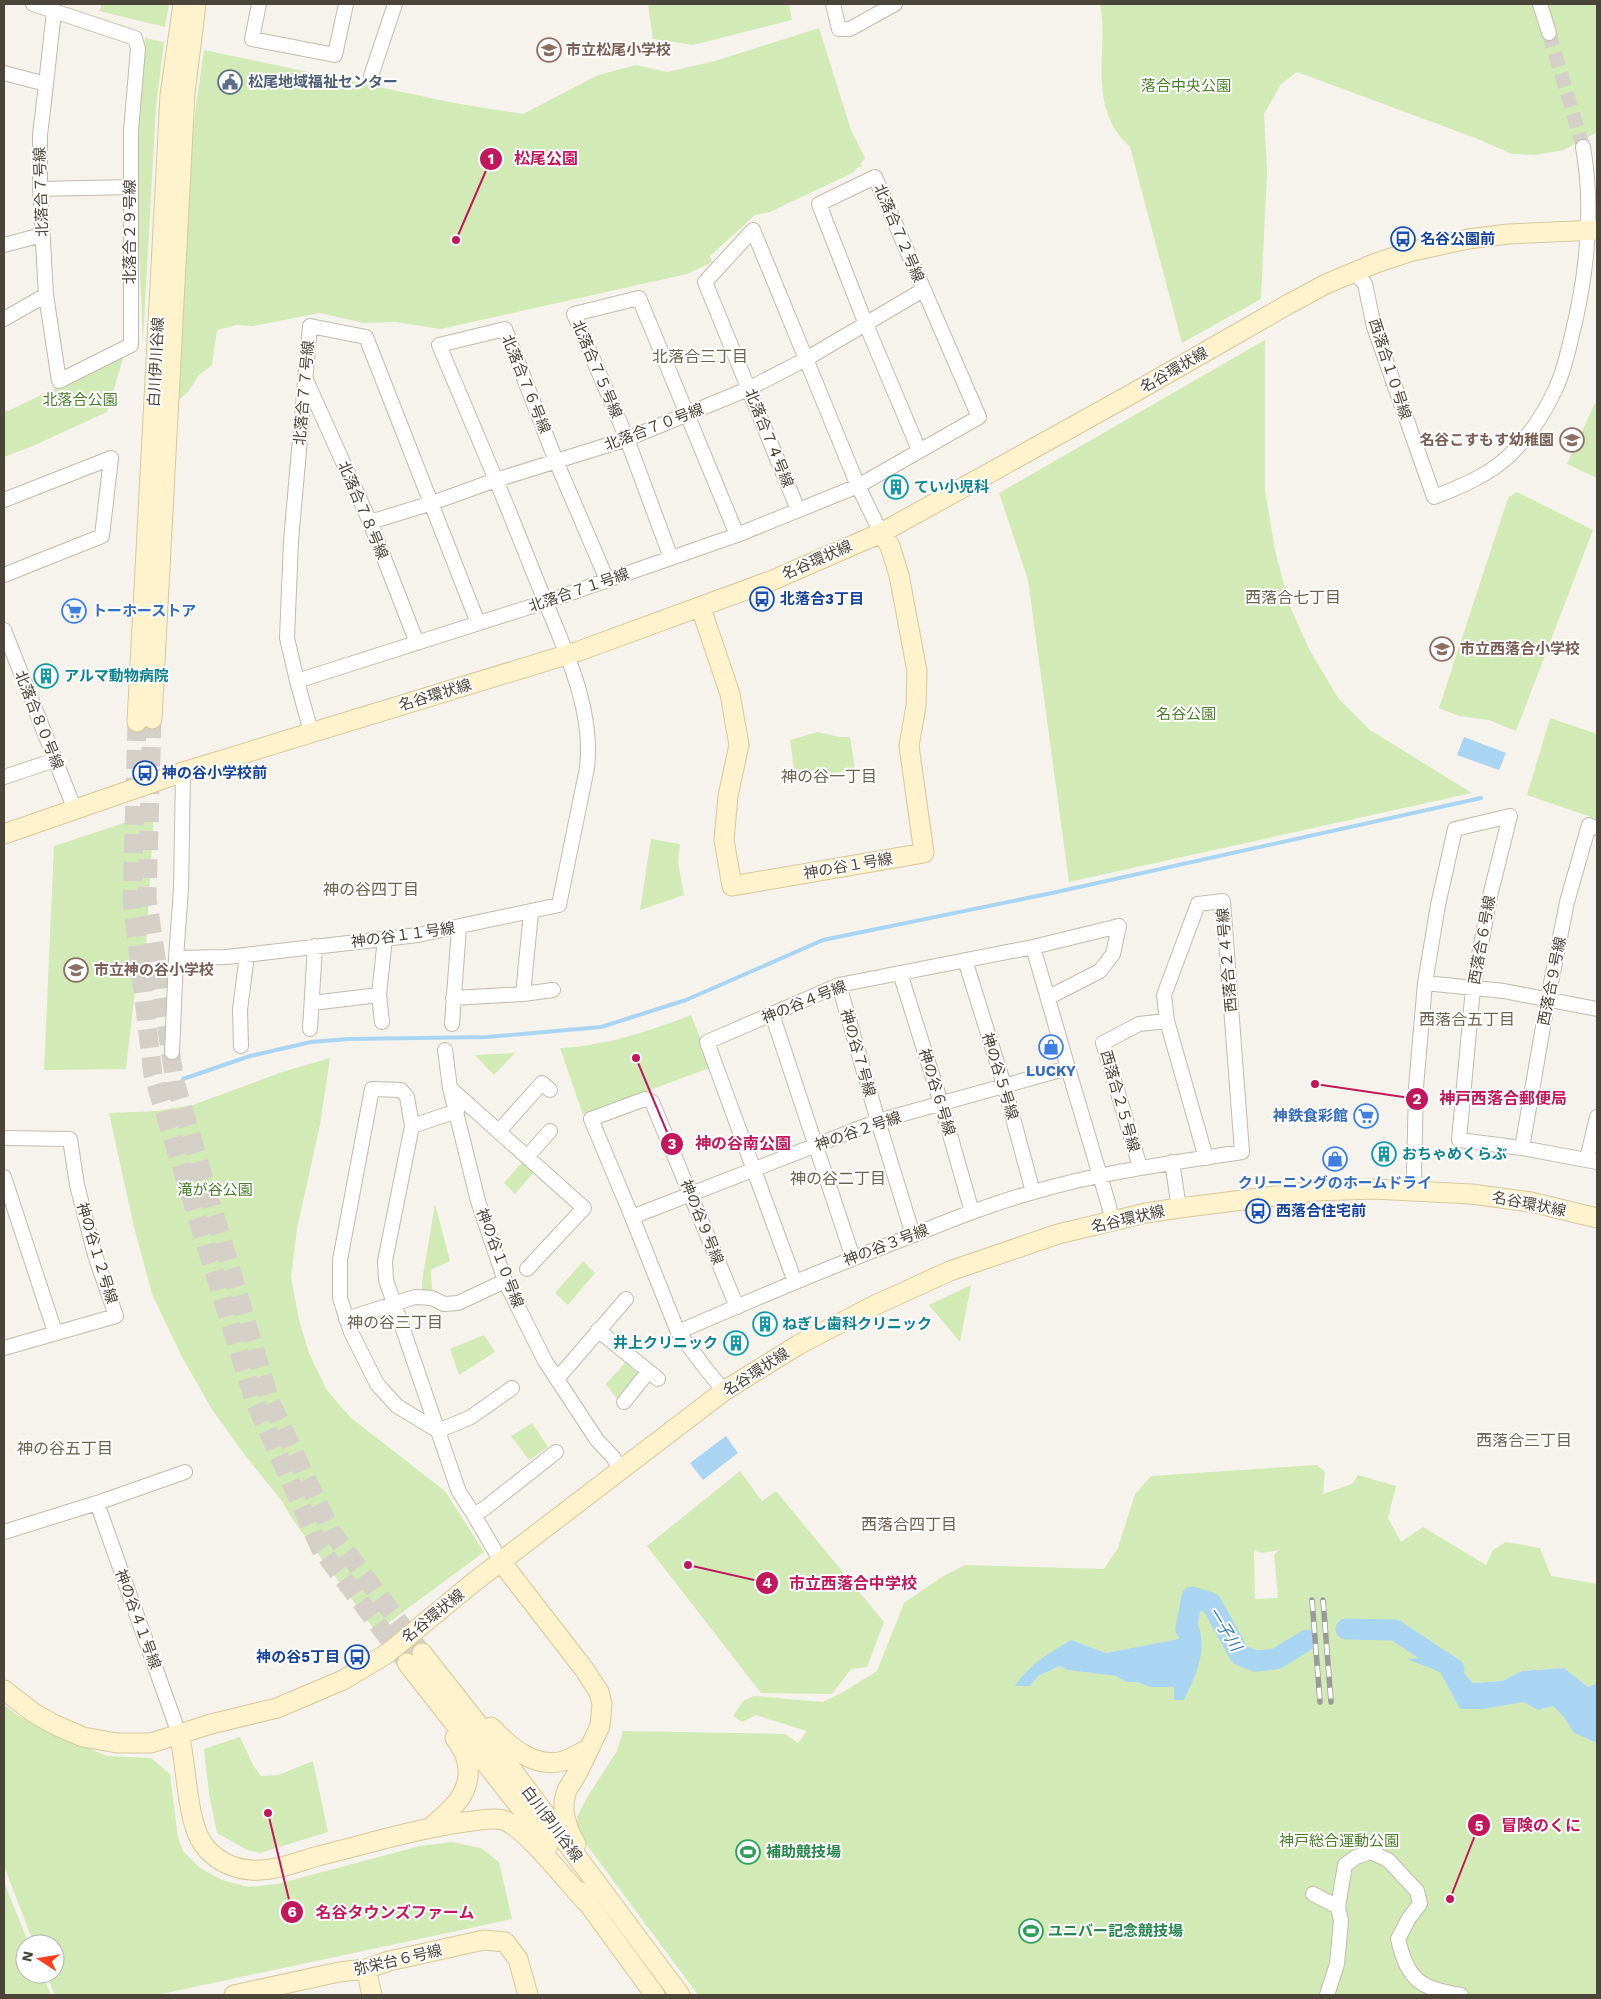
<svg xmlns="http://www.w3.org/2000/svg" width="1601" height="1999" viewBox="0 0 1601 1999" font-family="'Work Sans','Noto Sans JP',sans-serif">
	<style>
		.green { fill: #d2eab5; fill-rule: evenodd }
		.water { fill: #a9d4f2 }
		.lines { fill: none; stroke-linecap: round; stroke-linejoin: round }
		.stream { stroke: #a9d4f2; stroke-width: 4 }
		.river { stroke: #a9d4f2; stroke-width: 21 }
		.street-tunnel { stroke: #d4d0c8; stroke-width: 14; stroke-dasharray: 14 7; stroke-linecap: butt }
		.secondary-tunnel { stroke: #d4d0c8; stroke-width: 19; stroke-dasharray: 19 9; stroke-linecap: butt }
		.street-casing { stroke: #c2bbae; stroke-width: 16 }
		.secondary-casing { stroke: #d6c79b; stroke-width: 21 }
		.street { stroke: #fff; stroke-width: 14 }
		.secondary { stroke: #fff3cd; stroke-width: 19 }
		.rail-casing { stroke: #9a9a9a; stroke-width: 5.5 }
		.rail { stroke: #fff; stroke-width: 4; stroke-dasharray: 11; stroke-linecap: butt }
		.labels { text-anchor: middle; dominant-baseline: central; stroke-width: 4; stroke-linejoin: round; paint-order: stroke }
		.education-label { font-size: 15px; font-weight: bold; fill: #785e54; stroke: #fff; text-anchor: start }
		.service-label { font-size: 15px; font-weight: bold; fill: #4e5e75; stroke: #fff; text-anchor: start }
		.park-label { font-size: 15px; fill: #4a7f2a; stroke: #fff }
		.street-label { font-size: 15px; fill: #4b4439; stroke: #fff }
		.transit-label { font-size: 15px; font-weight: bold; fill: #164399; stroke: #fff; text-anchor: start }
		.culture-label { font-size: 15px; font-weight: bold; fill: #0d838f; stroke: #fff; text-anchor: start }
		.shop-label { font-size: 15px; font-weight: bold; fill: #366cbe; stroke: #fff }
		.leisure-label { font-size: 15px; font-weight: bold; fill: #27864d; stroke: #fff; text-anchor: start }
		.neighbourhood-label { font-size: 16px; fill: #6e6250; stroke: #fff }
		.water-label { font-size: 16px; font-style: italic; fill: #2e7ab2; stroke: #fff }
		.leader { fill: none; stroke: #c2185b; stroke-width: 2 }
		.callout-dot { fill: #c2185b; stroke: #fff; stroke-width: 2 }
		.mark-label { font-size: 15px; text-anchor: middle; font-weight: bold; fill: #fff }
		.callout-label { font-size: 16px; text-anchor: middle; font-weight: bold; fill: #c2185b; stroke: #fff; stroke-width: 4; stroke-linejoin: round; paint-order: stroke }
	</style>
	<rect width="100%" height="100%" fill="#f6f3ec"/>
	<path class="green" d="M102 4H169L165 27 99 11Z
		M648 4H789L792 20 693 45 653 39Z
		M1100 4H1597V132L1564 150 1536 155 1512 154 1478 139 1297 72 1281 84 1264 114 1267 171 1261 299 1182 343 1130 147C1124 141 1117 134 1113 126 1092 87 1108 45 1100 4Z
		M819 28 851 130 865 158 861 163 862 166 857 168 852 173 770 212 755 215 710 256 712 262 687 274 441 329 396 322 363 323 320 313 253 326 236 325 217 330 212 365 198 376 189 391 179 400 187 201 195 113 204 50 454 103 523 114 598 75 636 65 667 72 715 61Z
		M145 38 164 42 156 107 143 341 135 160Z
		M1265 340V490L1275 550 1289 604 1309 649 1338 698 1370 730 1472 793 1069 882 1028 580 999 493Z
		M124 355 107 412 35 445 4 457V410L8 411Z
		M1595 403 1597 404V478L1567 464Z
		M1517 492 1593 530 1516 731 1489 720 1459 716 1439 708 1508 498Z
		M1550 718 1597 734V819L1527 795Z
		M818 732 839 737H850L855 769 809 778 795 777 790 740Z
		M154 813 144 978 135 991 126 1069 44 1070 54 846Z
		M651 839 680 844 678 862 684 895 640 910Z
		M691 1015 712 1067 583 1115 560 1048C605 1046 650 1031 691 1015Z
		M515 1053 494 1075 475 1055Z
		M330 1058 320 1125 297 1229 291 1277 299 1320 309 1353 326 1389 351 1418 445 1491 484 1552 376 1632 293 1520 281 1500 244 1454 211 1408 181 1355 152 1294 134 1227 109 1113 157 1111 193 1105 282 1072Z
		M524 1160 535 1171 515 1194 504 1183Z
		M435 1204 450 1261 431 1270 432 1291 422 1292V1281Z
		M583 1261 595 1273 568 1305 555 1293Z
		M971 1285 960 1342 929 1305Z
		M484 1335 495 1352 459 1375 450 1349Z
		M625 1363 641 1376 619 1402 606 1384Z
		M532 1423 548 1447 529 1460 511 1436Z
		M1317 1465 1325 1472 1323 1494 1352 1484 1358 1475 1396 1486 1388 1518 1401 1542 1423 1527 1486 1565 1493 1550 1506 1542 1540 1548 1551 1576 1597 1584V1683L1588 1687 1564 1668 1522 1671 1502 1681 1473 1683 1461 1670 1440 1672 1460 1709 1523 1702 1538 1710 1553 1706 1563 1716 1574 1733 1597 1743V1995H698L578 1833 577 1817 588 1796 617 1751 623 1731 785 1734 798 1743 807 1731 756 1715 742 1722 733 1716 743 1701 754 1696 823 1702 843 1692 877 1671 904 1603 940 1578 965 1565 1104 1569 1118 1548 1135 1494 1151 1476ZM1254 1550 1262 1553 1280 1550 1274 1554 1278 1598 1255 1599ZM1185 1607 1195 1616 1197 1622 1174 1687H1150L1137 1682H1126L1116 1676 1067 1670 1060 1666 1038 1676 1071 1640 1106 1653 1178 1639 1185 1623Z
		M740 1471 762 1501 776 1491 884 1622 867 1667 851 1669 832 1694 761 1693 647 1546Z
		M4 1705 17 1715 45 1730 107 1756 151 1758 170 1774 178 1838 183 1851 200 1868 222 1880 248 1887 277 1884 420 1846 452 1842 481 1848 499 1862 512 1919 157 1995H55L46 1974H55V1944H34L4 1866Z
		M240 1737 253 1765 261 1776 278 1775 313 1761 328 1832 260 1853 247 1850 217 1833 209 1794 204 1749Z
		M4 1882 29 1944H25V1974H42L51 1995H4Z"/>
	<path class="water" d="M1464 737 1506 753 1499 770 1457 755Z
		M726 1436 738 1453 703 1480 690 1463Z
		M1189 1596 1193 1605 1190 1613C1196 1616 1196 1620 1198 1625 1208 1651 1195 1677 1184 1700H1174V1687H1150L1137 1682H1126L1116 1676 1067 1670 1060 1666 1038 1676 1030 1686H1015C1029 1664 1050 1653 1071 1640L1106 1653 1178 1639 1185 1623V1607Z
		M1442 1657 1461 1670 1473 1683 1502 1681 1522 1671 1564 1668 1588 1687 1597 1683V1743L1574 1733 1563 1716 1553 1706 1538 1710 1523 1702 1483 1709H1460L1440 1672 1407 1659Z"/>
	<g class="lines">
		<path class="stream" d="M183 1079 250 1056 311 1042 348 1039 487 1037 601 1027 686 1000 823 940 1052 893 1481 798"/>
		<path class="river" d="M1186 1629 1192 1597 1211 1603 1240 1655 1255 1661 1276 1659 1307 1640
			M1346 1629 1395 1630 1454 1669"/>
		<path class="street-tunnel" d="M1549 33 1583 147"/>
		<path class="secondary-tunnel" d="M152 719 147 898 175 1082 270 1401 331 1531 422 1653
			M137 722 132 900 153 1075 254 1400 320 1548 407 1663"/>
		<g class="street-casing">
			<path id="street" d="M33 4 54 11 46 84
				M259 4 252 39 335 55 346 4
				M833 4 839 29H850L895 4
				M1540 4 1549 33
				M4 73 46 84 40 135V189L46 295 4 319
				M371 76 395 4
				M40 189 130 187
				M4 245 42 235
				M1354 272 1365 284 1374 327 1434 497C1460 487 1489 475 1510 455 1529 436 1544 414 1555 390 1563 374 1567 356 1571 339 1587 276 1594 210 1583 147
				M46 295 59 381 131 345V130L138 49 135 38 54 11
				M306 380 370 522 417 643
				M4 500 111 458 102 536 4 575
				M798 510 705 282 753 230 806 359 923 290
				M370 522 432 503 496 480 439 345 505 329 556 461 607 580
				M671 558 627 439 574 314 639 298 737 535
				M4 630 75 810
				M297 681 545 602 737 535 858 486 979 417 875 177 819 204 865 322 919 450
				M311 732 297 681 287 638 291 541 310 326 366 337 478 623
				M183 772 181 889 176 958 227 957 418 935 559 905 587 768C594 709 565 650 543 596 527 557 512 518 496 480L627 439 748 389 806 359 858 486 881 533
				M4 777 55 760
				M1033 947 1119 926 1113 954 1100 971 1049 997
				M965 960 1004 1085 1033 1192
				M900 973 941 1103 972 1212
				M1425 983 1438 905 1455 829 1510 816 1490 896 1473 988 1459 1140 1522 1148 1597 1162
				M839 985 878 1121 913 1235
				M523 994 553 990
				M453 998 523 994 531 913
				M312 1003 379 995
				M772 1014 853 1258
				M382 1022 379 995 385 938
				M452 1024 459 927
				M310 1029 315 946
				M241 1046 240 1010 247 955
				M445 1050 450 1088 478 1201 505 1281 545 1361 597 1440 613 1457 621 1470
				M172 1052 176 958
				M450 1088 584 1208 527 1269
				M457 1111 412 1126 385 1261 386 1280 459 1492 474 1515 502 1563
				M412 1126 407 1097 401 1090 372 1089 340 1260V1298L351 1332 377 1384 397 1406 438 1431 471 1417 512 1388
				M499 1131 542 1083 550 1090
				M4 1138 70 1139 77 1185 95 1255 116 1316 4 1348
				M1522 1148 1548 998 1567 902 1589 825 1597 828
				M527 1157 550 1131
				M1587 1159 1597 1117
				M1172 1162 1179 1208
				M1140 1167 1103 1043 1139 1024 1167 1021
				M4 1177 55 1332
				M1416 1190 1414 1174 1416 1087 1425 983 1504 991 1597 1009
				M632 1217 591 1119 645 1099 652 1102 737 1307
				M795 1282 707 1042 839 985 1033 947 1068 1068
				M346 1319 415 1297 432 1298 444 1304 458 1303 505 1281
				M598 1330 658 1379
				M678 1332C754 1299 829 1267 906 1238 948 1221 990 1204 1034 1192 1102 1172 1172 1163 1242 1152L1223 901 1198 904 1164 995 1167 1021 1206 1158
				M557 1379 626 1299
				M724 1391 706 1369 678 1332 632 1217 878 1121 1068 1068 1109 1206 1112 1222
				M624 1402 648 1372
				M97 1503 185 1472
				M474 1515 485 1508 556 1452
				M4 1532 97 1503 179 1734
				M1313 1894 1338 1907
				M1327 1995 1337 1964 1341 1921 1338 1907 1345 1865 1356 1857 1371 1852 1388 1860 1417 1891 1420 1904 1409 1918 1398 1939C1408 1981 1420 1988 1461 1995"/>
		</g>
		<g class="secondary-casing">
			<path id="secondary" d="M701 608 730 694 739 745 728 796 724 840 732 886 924 853 909 746 916 706 917 671 899 575 890 546 881 533
				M152 719 185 94 196 4
				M137 722 170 95 183 4
				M4 834 183 772 579 651 773 580 881 533 1128 396 1287 305 1326 284 1376 263 1409 252 1468 239 1508 234 1597 230
				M502 1563 584 1669 599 1692 602 1704 600 1726 578 1772 567 1790 564 1801V1814L569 1831 576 1844
				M422 1653 481 1728 680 1995
				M407 1663 524 1812 548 1846
				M4 1690 34 1713 55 1725 83 1737 117 1743H151L211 1724 277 1708 343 1680 388 1653 474 1582 724 1391 798 1345 873 1306 950 1271 1058 1234 1146 1213 1179 1208 1315 1191 1373 1189 1471 1194 1531 1202 1597 1218
				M491 1727C509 1746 534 1769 563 1761 571 1759 580 1753 588 1749
				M179 1734C187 1765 186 1819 203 1844 214 1860 233 1869 251 1870 273 1872 297 1862 318 1856 367 1844 415 1829 465 1822 477 1821 491 1817 503 1820 525 1827 568 1883 586 1902
				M431 1827C454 1808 477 1788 465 1755 463 1749 458 1743 455 1738
				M579 1891 655 1995
				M366 1969 372 1995
				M234 1995 339 1972 366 1969 389 1961 484 1940 505 1942 518 1959 528 1995"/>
		</g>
		<use href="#street" class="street"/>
		<use href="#secondary" class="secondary"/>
		<g class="rail-casing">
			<path id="rail" d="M1312 1600 1320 1702
				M1323 1600 1331 1702"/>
		</g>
		<use href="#rail" class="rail"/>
	</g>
	<defs>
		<g id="school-ring" transform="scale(1.25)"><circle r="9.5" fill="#fff" stroke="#8d6e63" stroke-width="1.5"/><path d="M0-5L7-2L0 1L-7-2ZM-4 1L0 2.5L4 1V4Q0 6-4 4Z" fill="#8d6e63"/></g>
		<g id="civic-ring" transform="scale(1.25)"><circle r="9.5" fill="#fff" stroke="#5c6f8a" stroke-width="1.5"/><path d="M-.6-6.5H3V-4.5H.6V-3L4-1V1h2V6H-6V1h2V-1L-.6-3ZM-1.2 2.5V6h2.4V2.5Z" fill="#5c6f8a"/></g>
		<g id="bus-ring" transform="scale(1.25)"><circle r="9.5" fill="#fff" stroke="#1a4fb4" stroke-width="1.5"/><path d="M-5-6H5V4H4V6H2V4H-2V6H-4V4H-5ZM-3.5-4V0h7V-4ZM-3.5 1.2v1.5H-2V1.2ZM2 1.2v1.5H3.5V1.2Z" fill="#1a4fb4"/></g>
		<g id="building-ring" transform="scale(1.25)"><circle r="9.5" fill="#fff" stroke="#0f9aa8" stroke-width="1.5"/><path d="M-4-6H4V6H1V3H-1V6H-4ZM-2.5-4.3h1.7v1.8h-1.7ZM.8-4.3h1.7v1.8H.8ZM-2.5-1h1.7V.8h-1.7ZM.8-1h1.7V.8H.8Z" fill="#0f9aa8"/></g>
		<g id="supermarket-ring" transform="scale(1.25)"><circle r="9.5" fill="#fff" stroke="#3f7fe0" stroke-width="1.5"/><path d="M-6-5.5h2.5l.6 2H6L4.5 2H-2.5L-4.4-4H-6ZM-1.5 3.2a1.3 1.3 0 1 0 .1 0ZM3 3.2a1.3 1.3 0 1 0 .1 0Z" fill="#3f7fe0"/></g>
		<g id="shop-ring" transform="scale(1.25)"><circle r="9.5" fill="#fff" stroke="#3f7fe0" stroke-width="1.5"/><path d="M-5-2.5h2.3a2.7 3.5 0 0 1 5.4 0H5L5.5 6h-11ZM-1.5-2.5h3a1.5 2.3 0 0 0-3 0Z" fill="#3f7fe0"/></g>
		<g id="stadium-ring" transform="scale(1.25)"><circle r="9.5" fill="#fff" stroke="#2e9e5b" stroke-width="1.5"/><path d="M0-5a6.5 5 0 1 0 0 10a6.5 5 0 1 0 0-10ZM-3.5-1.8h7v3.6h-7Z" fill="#2e9e5b"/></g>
	</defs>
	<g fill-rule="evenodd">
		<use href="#school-ring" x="549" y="50"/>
		<use href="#civic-ring" x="230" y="82"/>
		<use href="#bus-ring" x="1403" y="239"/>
		<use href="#school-ring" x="1572" y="440"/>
		<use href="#building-ring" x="896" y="487"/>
		<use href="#bus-ring" x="762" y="599"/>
		<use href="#supermarket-ring" x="74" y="611"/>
		<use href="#school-ring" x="1442" y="649"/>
		<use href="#building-ring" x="46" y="676"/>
		<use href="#bus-ring" x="145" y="773"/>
		<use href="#school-ring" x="76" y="970"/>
		<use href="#shop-ring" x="1051" y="1047"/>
		<use href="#supermarket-ring" x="1366" y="1116"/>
		<use href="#building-ring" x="1384" y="1154"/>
		<use href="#shop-ring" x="1335" y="1159"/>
		<use href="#bus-ring" x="1258" y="1211"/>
		<use href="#building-ring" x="765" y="1324"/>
		<use href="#building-ring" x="736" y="1343"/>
		<use href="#bus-ring" x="357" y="1657"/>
		<use href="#stadium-ring" x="748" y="1852"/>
		<use href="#stadium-ring" x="1031" y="1931"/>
	</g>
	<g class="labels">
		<g class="education-label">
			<text x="566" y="50">市立松尾小学校</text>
			<text x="1554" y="440" text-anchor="end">名谷こすもす幼稚園</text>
			<text x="1460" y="649">市立西落合小学校</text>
			<text x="94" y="970">市立神の谷小学校</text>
		</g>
		<g class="service-label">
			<text x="248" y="82">松尾地域福祉センター</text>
		</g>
		<g class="park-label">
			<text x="1186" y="86">落合中央公園</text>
			<text x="80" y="400">北落合公園</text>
			<text x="1186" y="714">名谷公園</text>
			<text x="215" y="1190">滝が谷公園</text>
			<text x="1339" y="1841">神戸総合運動公園</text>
		</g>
		<g class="street-label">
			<text transform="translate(41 192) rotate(-92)">北落合７号線</text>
			<text transform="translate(130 232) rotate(-90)">北落合２９号線</text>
			<text transform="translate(899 233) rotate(67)">北落合７２号線</text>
			<text transform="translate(156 362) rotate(-87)">白川伊川谷線</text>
			<text transform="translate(597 369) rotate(67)">北落合７５号線</text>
			<text transform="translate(1390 369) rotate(72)">西落合１０号線</text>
			<text transform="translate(1174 370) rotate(-30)">名谷環状線</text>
			<text transform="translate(526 384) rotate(68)">北落合７６号線</text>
			<text transform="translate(304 393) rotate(-85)">北落合７７号線</text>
			<text transform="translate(654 427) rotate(-21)">北落合７０号線</text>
			<text transform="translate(769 438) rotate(68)">北落合７４号線</text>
			<text transform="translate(363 510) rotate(67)">北落合７８号線</text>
			<text transform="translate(817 560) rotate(-24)">名谷環状線</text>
			<text transform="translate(579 590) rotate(-19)">北落合７１号線</text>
			<text transform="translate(435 695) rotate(-17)">名谷環状線</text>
			<text transform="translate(39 720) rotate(68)">北落合８０号線</text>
			<text transform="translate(848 866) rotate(-10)">神の谷１号線</text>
			<text transform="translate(403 935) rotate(-8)">神の谷１１号線</text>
			<text transform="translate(1482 940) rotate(-80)">西落合６号線</text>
			<text transform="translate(1227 960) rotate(-95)">西落合２４号線</text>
			<text transform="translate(1552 981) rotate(-79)">西落合９号線</text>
			<text transform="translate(804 1002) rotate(-22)">神の谷４号線</text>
			<text transform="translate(858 1053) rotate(74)">神の谷７号線</text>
			<text transform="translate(1000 1076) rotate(73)">神の谷５号線</text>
			<text transform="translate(937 1092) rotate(73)">神の谷６号線</text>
			<text transform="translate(1120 1101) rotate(74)">西落合２５号線</text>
			<text transform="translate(858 1131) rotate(-19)">神の谷２号線</text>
			<text transform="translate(1529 1204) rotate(11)">名谷環状線</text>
			<text transform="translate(1128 1219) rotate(-13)">名谷環状線</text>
			<text transform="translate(702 1222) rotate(68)">神の谷９号線</text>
			<text transform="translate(886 1245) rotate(-21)">神の谷３号線</text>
			<text transform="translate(97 1253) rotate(73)">神の谷１２号線</text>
			<text transform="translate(500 1258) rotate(69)">神の谷１０号線</text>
			<text transform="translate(756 1372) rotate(-33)">名谷環状線</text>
			<text transform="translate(433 1616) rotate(-39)">名谷環状線</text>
			<text transform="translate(138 1619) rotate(70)">神の谷４１号線</text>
			<text transform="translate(552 1824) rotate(53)">白川伊川谷線</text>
			<text transform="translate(398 1960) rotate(-13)">弥栄台６号線</text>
		</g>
		<g class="transit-label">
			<text x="1420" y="239">名谷公園前</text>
			<text x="780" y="599">北落合3丁目</text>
			<text x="162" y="773">神の谷小学校前</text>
			<text x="1276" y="1211">西落合住宅前</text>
			<text x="340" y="1657" text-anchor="end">神の谷5丁目</text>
		</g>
		<g class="culture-label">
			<text x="914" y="487">てい小児科</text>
			<text x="64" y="676">アルマ動物病院</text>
			<text x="1402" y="1154">おちゃめくらぶ</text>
			<text x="782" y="1324">ねぎし歯科クリニック</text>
			<text x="718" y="1343" text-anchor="end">井上クリニック</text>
		</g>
		<g class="shop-label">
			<text x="92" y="611" text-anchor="start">トーホーストア</text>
			<text x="1051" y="1071">LUCKY</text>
			<text x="1348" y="1116" text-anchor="end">神鉄食彩館</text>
			<text x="1335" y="1183">クリーニングのホームドライ</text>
		</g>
		<g class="leisure-label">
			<text x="766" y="1852">補助競技場</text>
			<text x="1048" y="1931">ユニバー記念競技場</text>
		</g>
		<g class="neighbourhood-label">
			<text x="700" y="356">北落合三丁目</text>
			<text x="1293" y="597">西落合七丁目</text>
			<text x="829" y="776">神の谷一丁目</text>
			<text x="371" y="889">神の谷四丁目</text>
			<text x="1467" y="1019">西落合五丁目</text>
			<text x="838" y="1178">神の谷二丁目</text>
			<text x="395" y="1322">神の谷三丁目</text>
			<text x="1524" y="1440">西落合三丁目</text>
			<text x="65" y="1448">神の谷五丁目</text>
			<text x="909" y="1524">西落合四丁目</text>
		</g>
		<g class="water-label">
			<text transform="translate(1225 1629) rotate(58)">一子川</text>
		</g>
	</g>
	<path class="leader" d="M456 240L491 159M1315 1084L1417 1099M636 1058L672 1144M688 1565L767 1583M1450 1899L1479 1825M268 1813L292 1912"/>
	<g class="callout-dot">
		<circle cx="456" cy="240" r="5"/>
		<circle cx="1315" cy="1084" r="5"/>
		<circle cx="636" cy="1058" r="5"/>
		<circle cx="688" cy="1565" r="5"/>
		<circle cx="1450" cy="1899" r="5"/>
		<circle cx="268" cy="1813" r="5"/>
		<circle cx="491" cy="159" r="12"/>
		<circle cx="1417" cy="1099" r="12"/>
		<circle cx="672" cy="1144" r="12"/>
		<circle cx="767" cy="1583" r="12"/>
		<circle cx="1479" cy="1825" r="12"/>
		<circle cx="292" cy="1912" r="12"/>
	</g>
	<g class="mark-label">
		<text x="491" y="164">1</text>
		<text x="1417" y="1104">2</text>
		<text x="672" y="1149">3</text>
		<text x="767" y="1588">4</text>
		<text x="1479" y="1831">5</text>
		<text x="292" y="1917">6</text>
	</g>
	<g class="callout-label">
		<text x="546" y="164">松尾公園</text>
		<text x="1503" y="1104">神戸西落合郵便局</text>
		<text x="743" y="1149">神の谷南公園</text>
		<text x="853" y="1589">市立西落合中学校</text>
		<text x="1541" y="1831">冒険のくに</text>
		<text x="395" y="1918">名谷タウンズファーム</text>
	</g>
	<rect width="1601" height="1999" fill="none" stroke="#4b4439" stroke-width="10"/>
	<g transform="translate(40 1959) rotate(282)"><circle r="24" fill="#ffffff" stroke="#b7b4b0"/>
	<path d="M0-4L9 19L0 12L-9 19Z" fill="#fc3f1d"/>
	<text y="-8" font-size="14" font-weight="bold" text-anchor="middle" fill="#4b4439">N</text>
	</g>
</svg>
